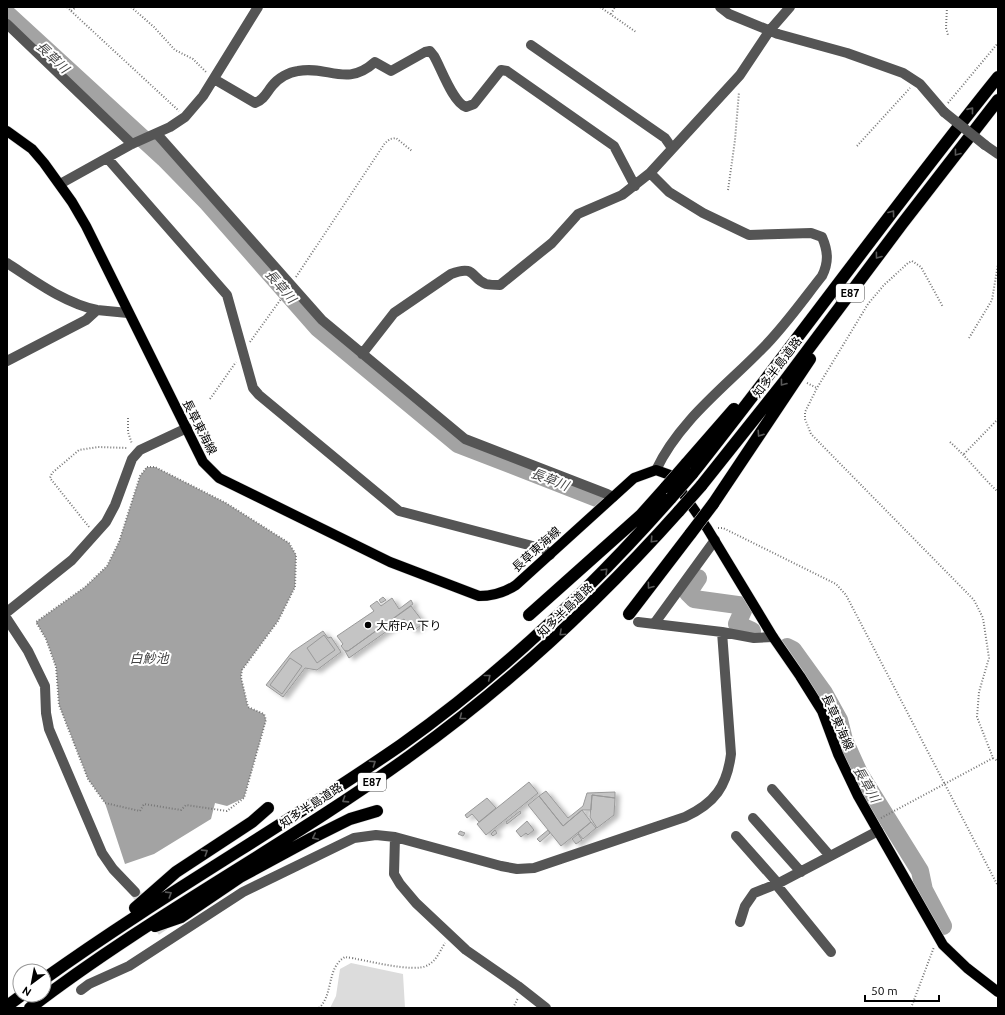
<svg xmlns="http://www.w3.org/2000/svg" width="1005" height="1015" viewBox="0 0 1005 1015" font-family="Ubuntu,'Noto Sans JP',sans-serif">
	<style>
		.green { fill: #dcdcdc }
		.water { fill: #a3a3a3 }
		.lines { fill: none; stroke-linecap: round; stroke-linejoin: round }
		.river { stroke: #a3a3a3; stroke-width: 18 }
		.building { fill: #c4c4c4; stroke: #999; filter: url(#shadow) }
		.minor-tunnel { stroke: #d9d9d9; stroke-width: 10; stroke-dasharray: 10 5; stroke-linecap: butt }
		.major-casing { stroke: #dbdbdb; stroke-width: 11 }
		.highway-casing { stroke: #dbdbdb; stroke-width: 13 }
		.path { stroke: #777; stroke-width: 2; stroke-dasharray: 1 2; stroke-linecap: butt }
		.minor { stroke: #555; stroke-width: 10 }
		.major { stroke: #000; stroke-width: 10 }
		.highway { stroke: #000; stroke-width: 12 }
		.highway-bridge-casing { stroke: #dbdbdb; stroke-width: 13; stroke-linecap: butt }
		.minor-bridge { stroke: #555; stroke-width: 10 }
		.highway-bridge { stroke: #000; stroke-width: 12 }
		.oneway { stroke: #595959 }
		.poi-dot { fill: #000; stroke: #fff; stroke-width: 1.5 }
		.labels { text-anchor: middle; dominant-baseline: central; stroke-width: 4; stroke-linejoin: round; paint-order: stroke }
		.shield { fill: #fff; stroke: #4c4c4c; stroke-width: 1 }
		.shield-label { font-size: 11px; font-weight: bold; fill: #000 }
		.street-label { font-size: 12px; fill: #000; stroke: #fff }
		.poi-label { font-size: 12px; fill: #000; stroke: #fff; text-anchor: start }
		.water-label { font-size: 13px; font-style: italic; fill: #444; stroke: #fff }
	</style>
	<defs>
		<filter id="shadow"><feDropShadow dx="4.5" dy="2.5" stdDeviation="2" flood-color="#0004"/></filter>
	</defs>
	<rect width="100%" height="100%" fill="#fff"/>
	<path class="green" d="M351 963 403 974 405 1008H330L336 996 340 969Z"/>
	<path class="water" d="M147 467H155L226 503 289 543 296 555 295 587 278 621 242 670 241 677 248 707 264 714 266 720 244 798 227 806 215 803 211 819 154 854 125 864 105 803 88 779 59 705 56 667 46 639 36 622 85 587 107 566 119 542 140 476Z"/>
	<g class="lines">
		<path class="river" d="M7 14 164 158 208 203 318 328 458 444 597 498
			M698 578 688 593 694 599 745 606 737 624 752 631
			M787 647 793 650 824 693 839 720 844 740 859 773 920 871 924 890 943 926"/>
	</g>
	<path class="building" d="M383 597 386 600 381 603 379 600Z
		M392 598 399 609 411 600 413 604 348 651H345L341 646 343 644 337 636 374 611 370 606 377 601 381 606Z
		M411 606 424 623 413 631 404 619 349 658 345 651H348Z
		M323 631 328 638 331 637 341 652 317 670 305 668 283 697 266 685 292 652Z
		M324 635 335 650 317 663 307 648Z
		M290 658 302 666 282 694 270 685Z
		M529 782 538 793 486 835 477 824Z
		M546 791 568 818 583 806 587 793 615 792V798L592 795 591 810H582L563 826 539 796Z
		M592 795 615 798 614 815 597 828 590 817Z
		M539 796 563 826 582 810 591 822 561 846 528 805Z
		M487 798 496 808 479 822 472 814 467 818 465 815Z
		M520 811 521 813 507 824 506 822Z
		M527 821 534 830 528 835 526 833 521 837 516 831Z
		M591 822 596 828 583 839 578 833Z
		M495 830 497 833 493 836 491 834Z
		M548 830 550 833 540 842 537 839Z
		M460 831 465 833 463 836 458 834Z
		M578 834 582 840 576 844 572 839Z"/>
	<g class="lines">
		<path class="minor-tunnel" d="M135 892 163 932"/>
		<g class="major-casing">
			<path id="major" d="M7 131 32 149 44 163 72 202 86 226 203 462 219 478 390 562 479 596C493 596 504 593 516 585L634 478 656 470 670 475 707 528 773 637 800 676 822 711 838 754 858 796 943 945 967 968 998 992"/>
		</g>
		<g class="highway-casing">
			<path id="highway" d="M686 464 734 409
				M692 474C796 343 893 207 998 77
				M701 486 783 383 902 224 998 100
				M713 504 810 359
				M629 614 691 533
				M529 615 641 515 666 487
				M135 908 176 872 252 822 268 808
				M155 926 181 917 240 877 312 838 350 819 377 811
				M44 979C160 896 284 826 401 745 501 674 590 590 671 498
				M7 1006 22 995
				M30 1008C151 915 287 845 411 755 511 683 597 603 679 511"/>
		</g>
		<path class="path" d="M67 7 71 11 76 7
			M131 7 154 27 175 50 193 59 207 73
			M600 7 636 32
			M947 7 946 28 948 35
			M71 11 179 111
			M611 14 615 7
			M948 103 998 43
			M857 146 910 88
			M728 190 735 140 739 92
			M296 277 385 143 390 139 396 138 412 151
			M969 338 992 300 998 264
			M250 342 286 292
			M807 383 817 388
			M210 399 236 362
			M128 418V432L132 444
			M950 442C967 457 981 476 998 492
			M964 454 998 419
			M147 467H155L226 503 289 543 296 555 295 587 278 621 242 670 241 677 248 707 264 714 266 720 244 798 227 811 186 805 181 810 144 804 140 811 105 803 88 779 59 705 56 667 46 639 36 622 85 587 107 566 119 542 140 476Z
			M89 527 50 478 52 473 79 450 98 447 128 448
			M718 528H723L836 584 846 595 998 886
			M993 758 998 761
			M881 818 993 758 977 717 979 692 989 658 983 618 974 600 811 434 805 419V412L817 388 868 304 884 285 908 263 912 261 921 267 943 307
			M319 1008C334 994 326 968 345 957 363 959 414 974 428 965 436 961 440 951 445 943
			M513 1008 518 998
			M911 1008 934 947"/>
		<path class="minor" d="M720 7 729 14 778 34 847 53 903 73 920 84 944 112
			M7 24 132 144
			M531 45 665 138 672 148
			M214 79 255 103C264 100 267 92 272 86 278 78 289 72 298 71 328 65 346 88 375 62L391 71 425 52 430 51 434 56C441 68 453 103 466 107L474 104 501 70 507 71 614 146 635 186
			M157 134 322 320 465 439 607 494 613 497
			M985 145 998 154
			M108 159 227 295 253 388 259 395 399 511 544 549 550 555
			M650 173 669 192 703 213 749 235 811 233 822 237C828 251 829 262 822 276 803 300 784 327 762 349 725 387 679 421 656 470
			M60 184 132 144 170 127 185 117 203 96 258 7
			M7 263C35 281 64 303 97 310 108 311 118 312 128 313
			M362 354 394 313 451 274C476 264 471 279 486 284 490 285 496 285 500 285L552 243 578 214 622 195 650 173 740 75 770 30 790 7
			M7 361 86 320 97 310
			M7 612 72 560 106 522 115 505 132 459 140 450 187 428
			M7 619 28 651 45 686 46 713 49 729 102 853 113 869 135 892
			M638 622 722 632 754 638 773 637
			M654 624 715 540
			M772 789 830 856
			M753 818 801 872
			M736 836 775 880 779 888 831 952
			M395 837 394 874 400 884 416 903 466 950 518 986 546 1008
			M740 922 745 906 754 893 779 883 878 831
			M81 990 89 984 129 966 243 892 354 838 376 835 395 837 501 866 517 869 534 868 685 817C715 803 727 786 731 754L722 632"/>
		<use href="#major" class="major"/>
		<use href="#highway" class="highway"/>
		<g class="highway-bridge-casing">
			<path id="highway-bridge" d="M666 487 686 464
				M671 498 692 474
				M679 511 701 486
				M691 533 713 504"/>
		</g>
		<path class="minor-bridge" d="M944 112 985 145"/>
		<use href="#highway-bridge" class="highway-bridge"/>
	</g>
	<defs><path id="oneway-chevron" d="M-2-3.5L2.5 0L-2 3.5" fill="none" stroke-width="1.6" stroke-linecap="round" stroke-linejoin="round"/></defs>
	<g class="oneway">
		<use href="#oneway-chevron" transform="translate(971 110) rotate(-51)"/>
		<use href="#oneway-chevron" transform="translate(957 153) rotate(128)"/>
		<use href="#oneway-chevron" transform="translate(892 213) rotate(-53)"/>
		<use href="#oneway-chevron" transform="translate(878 256) rotate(127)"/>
		<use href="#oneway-chevron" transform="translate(783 383) rotate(128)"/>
		<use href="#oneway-chevron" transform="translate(760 434) rotate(124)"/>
		<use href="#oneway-chevron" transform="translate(653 540) rotate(133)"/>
		<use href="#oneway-chevron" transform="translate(605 571) rotate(-45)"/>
		<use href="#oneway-chevron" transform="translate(650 586) rotate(127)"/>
		<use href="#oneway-chevron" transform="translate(562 633) rotate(137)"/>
		<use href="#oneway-chevron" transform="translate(488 677) rotate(-39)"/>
		<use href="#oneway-chevron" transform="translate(462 717) rotate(142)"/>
		<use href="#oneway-chevron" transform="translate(373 763) rotate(-34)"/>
		<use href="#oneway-chevron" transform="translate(345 800) rotate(147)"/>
		<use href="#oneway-chevron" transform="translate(315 837) rotate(153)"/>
		<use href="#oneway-chevron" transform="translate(205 852) rotate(-33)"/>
		<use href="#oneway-chevron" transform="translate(169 894) rotate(-32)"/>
	</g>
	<circle class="poi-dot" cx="368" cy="625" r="4"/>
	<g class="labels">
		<g class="shield">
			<rect x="836" y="284" width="28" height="18" rx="3"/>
			<rect x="358" y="773" width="28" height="18" rx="3"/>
		</g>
		<g class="shield-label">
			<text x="850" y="293">E87</text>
			<text x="372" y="782">E87</text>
		</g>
		<g class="street-label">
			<text transform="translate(777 367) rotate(-53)">知多半島道路</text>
			<text transform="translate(200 427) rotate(63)">長草東海線</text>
			<text transform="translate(536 549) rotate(-42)">長草東海線</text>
			<text transform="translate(565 610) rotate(-44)">知多半島道路</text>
			<text transform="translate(838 722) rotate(66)">長草東海線</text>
			<text transform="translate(311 805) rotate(-33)">知多半島道路</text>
		</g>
		<g class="poi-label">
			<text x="376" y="625">大府PA 下り</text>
		</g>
		<g class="water-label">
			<text transform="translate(53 57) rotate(43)">長草川</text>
			<text transform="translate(281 286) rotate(49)">長草川</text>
			<text transform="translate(550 479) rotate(21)">長草川</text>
			<text x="149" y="658">白魦池</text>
			<text transform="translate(867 784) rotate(60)">長草川</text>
		</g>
	</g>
	<rect width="1005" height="1015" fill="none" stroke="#000000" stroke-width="16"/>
	<g transform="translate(32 983) rotate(212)"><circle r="19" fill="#ffffff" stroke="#999999"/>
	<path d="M0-3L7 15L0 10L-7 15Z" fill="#000000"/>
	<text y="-6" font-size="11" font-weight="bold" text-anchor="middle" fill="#000000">N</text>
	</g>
	<path d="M865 995v6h74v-6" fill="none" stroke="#000000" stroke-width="2"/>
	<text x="871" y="995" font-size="12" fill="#000000" stroke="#ffffff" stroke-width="3" paint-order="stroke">50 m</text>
</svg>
